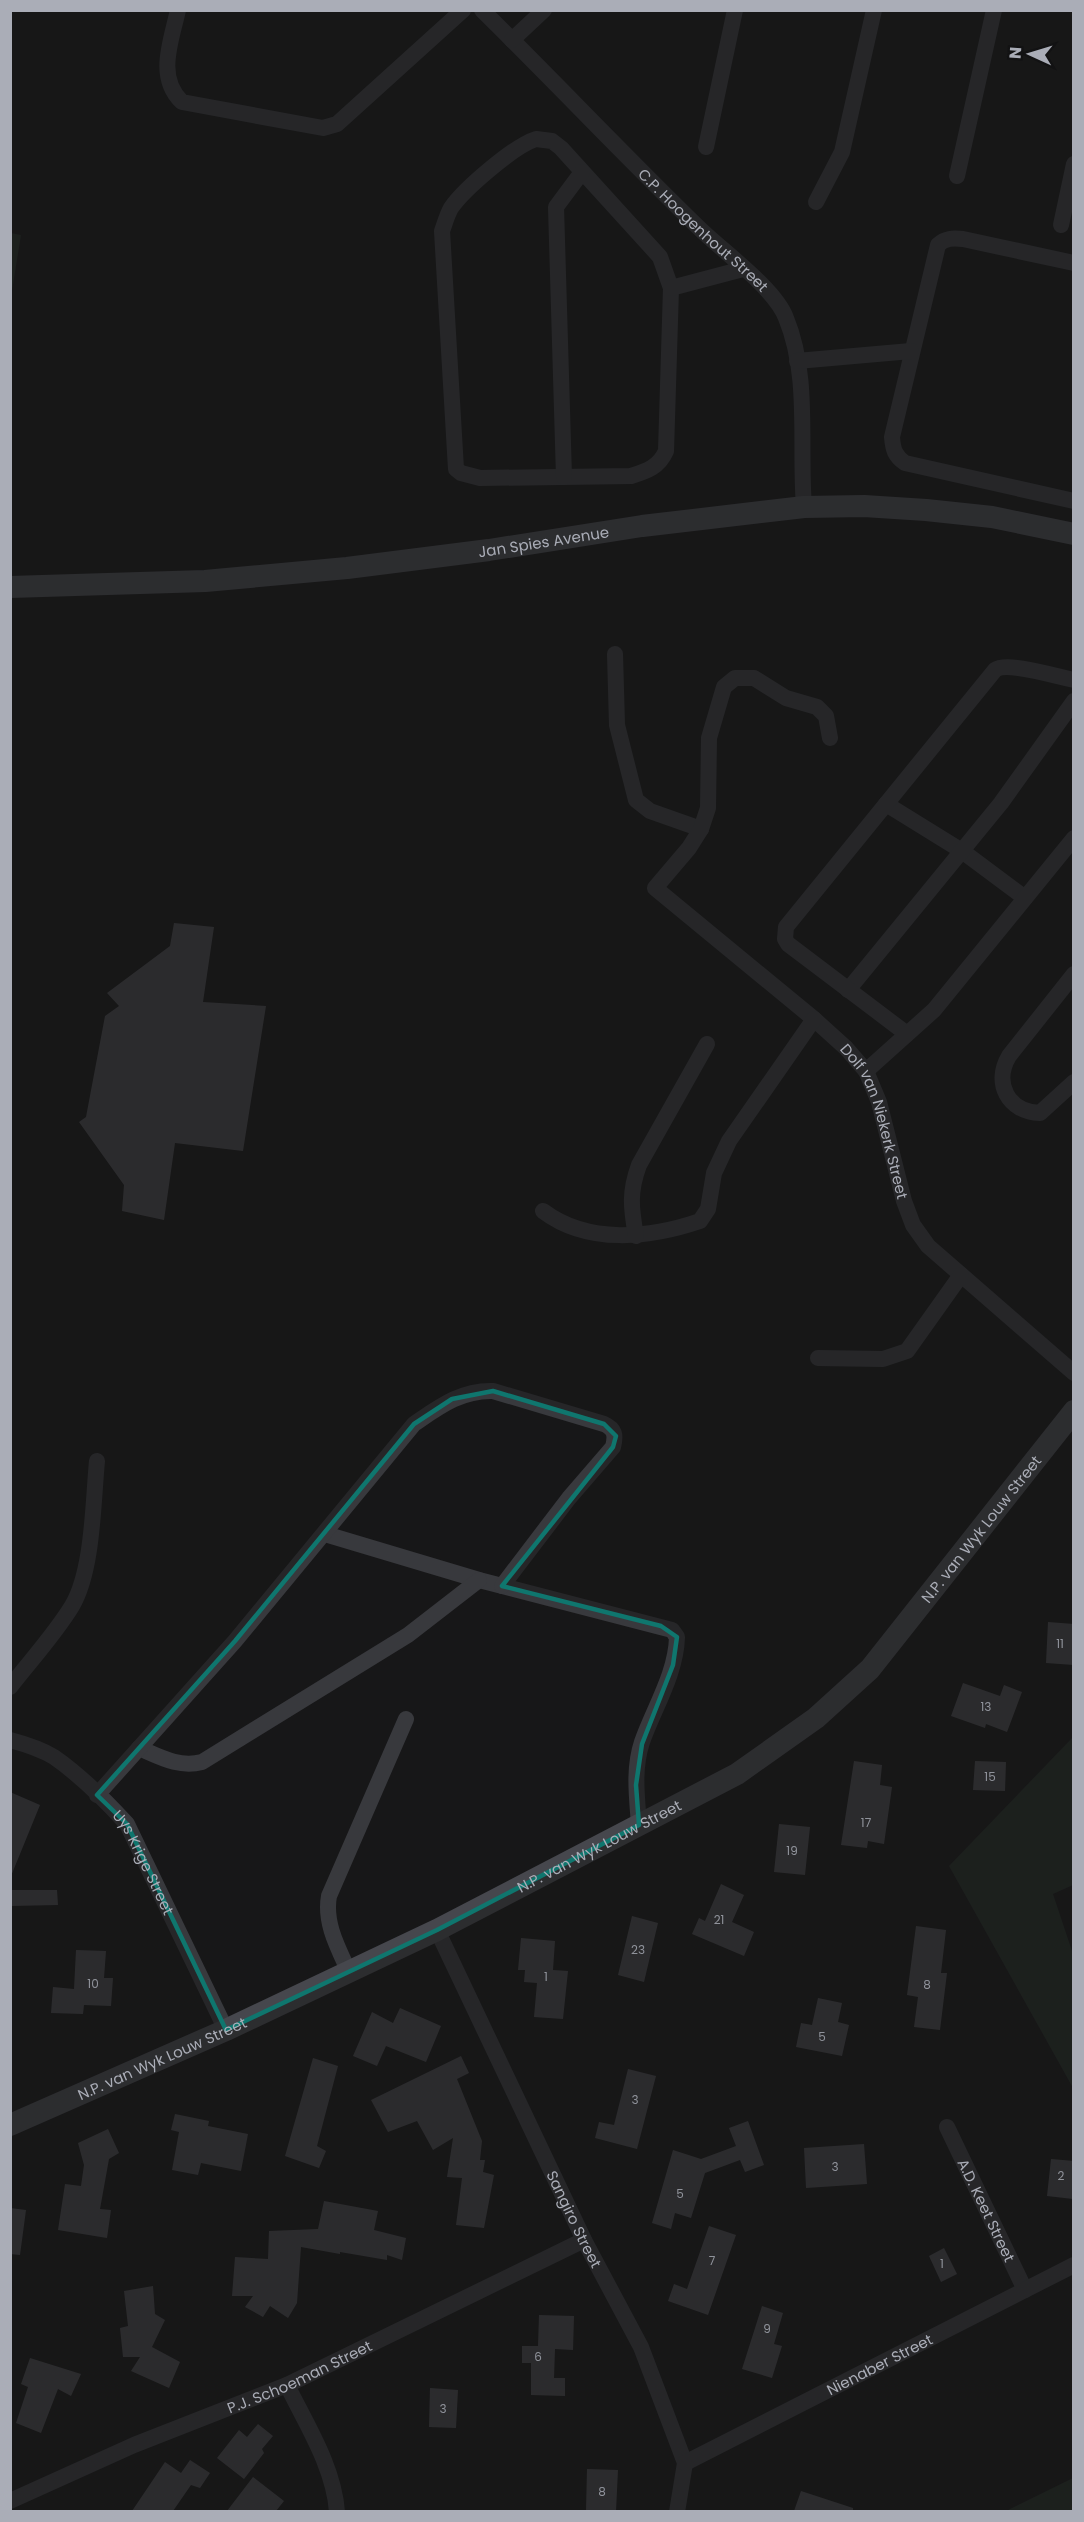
<svg xmlns="http://www.w3.org/2000/svg" width="1084" height="2522" viewBox="0 0 1084 2522" font-family="Poppins,sans-serif">
	<style>
		.green { fill: #232a25 }
		.building { fill: #444448 }
		.lines { fill: none; stroke-linecap: round; stroke-linejoin: round }
		.street { stroke: #38393d; stroke-width: 16 }
		.secondary { stroke: #46474d; stroke-width: 22 }
		.marked { fill: none; stroke: #0f766e; stroke-width: 4.5; stroke-linejoin: round }
		.labels { text-anchor: middle; dominant-baseline: central; stroke-width: 6; stroke-linejoin: round; paint-order: stroke }
		.number-label { font-size: 12px; fill: #90939b }
		.street-label { font-size: 15px; fill: #aaadb7; stroke: #121213 }
	</style>
	<rect width="100%" height="100%" fill="#171718"/>
	<path class="green" d="M11 233 21 235 11 297 10 233Z
		M1073 1737V1885L1053 1894 1073 1954V2088L949 1866Z
		M1073 2478V2511H1006Z"/>
	<path class="building" d="M174 923 214 927 203 1002 266 1006 243 1151 175 1143 164 1220 122 1211 124 1185 79 1122 86 1117 105 1016 119 1006 107 993 170 946Z
		M1048 1622 1074 1624V1665L1046 1663Z
		M963 1683 1000 1696 1004 1685 1022 1692 1007 1732 986 1724 985 1728 951 1716Z
		M854 1761 882 1765 880 1785 892 1787 884 1844 868 1841 867 1848 841 1845Z
		M975 1761 1006 1762 1005 1791 973 1790Z
		M10 1792 40 1805 11 1876H10Z
		M779 1824 810 1827 805 1875 774 1872Z
		M721 1884 744 1895 732 1922 754 1932 744 1956 692 1934 699 1918 705 1921Z
		M10 1890H57L58 1905 10 1906Z
		M632 1916 658 1923 644 1982 618 1975Z
		M916 1926 946 1930 941 1973H947L940 2030 914 2027 918 1997 907 1995Z
		M521 1938 555 1941 553 1970 568 1971 563 2019 534 2017 537 1983 524 1982 525 1970H518Z
		M76 1950 106 1951 104 1978H113L111 2006 84 2005 83 2014 51 2013 53 1987 74 1989Z
		M818 1998 842 2003 838 2022 849 2025 842 2056 796 2047 801 2023 812 2025Z
		M400 2008 441 2026 426 2062 386 2046 377 2066 353 2056 372 2012 393 2023Z
		M461 2056 469 2073 457 2079 482 2141 480 2160H485L483 2172 494 2175 484 2228 456 2225 462 2178 447 2177 453 2138 433 2150 417 2121 388 2132 371 2100Z
		M313 2058 338 2066 317 2146 326 2151 319 2168 285 2156Z
		M628 2069 656 2076 637 2149 595 2138 599 2122 614 2125Z
		M175 2114 209 2121 208 2126 248 2134 241 2171 201 2163 198 2175 172 2170 179 2132 171 2130Z
		M748 2121 764 2165 745 2172 740 2160 705 2173 691 2218 675 2213 671 2229 652 2223 673 2150 701 2159 736 2146 729 2128Z
		M108 2129 119 2153 109 2159 100 2209 111 2210 107 2238 58 2230 65 2184 81 2186 84 2165 78 2143Z
		M864 2144 867 2184 806 2188 804 2148Z
		M1051 2159 1074 2161 1073 2199 1047 2196Z
		M324 2201 378 2211 374 2230 406 2238 402 2260 387 2255V2260L340 2252V2254L301 2247 297 2303 288 2318 270 2306 263 2317 245 2307 253 2296H232L235 2257 268 2259 269 2231 318 2229Z
		M10 2208 26 2210 20 2255 10 2254Z
		M709 2226 736 2235 708 2315 668 2301 674 2284 687 2289Z
		M944 2248 957 2274 941 2282 929 2256Z
		M153 2286 155 2314 165 2320 152 2347 180 2362 169 2388 131 2371 140 2357H123L120 2328 128 2326 124 2291Z
		M762 2306 783 2313 774 2344 782 2346 772 2378 742 2369Z
		M539 2315 574 2316 573 2350 555 2349 554 2378H565V2396L531 2395V2363H522V2346H538Z
		M30 2358 81 2374 71 2396 58 2389 41 2433 16 2423 28 2387 21 2384Z
		M430 2388 458 2390 456 2428 429 2427Z
		M258 2424 273 2436 262 2449 264 2453 244 2479 217 2458 239 2430 247 2437Z
		M190 2460 210 2473 200 2488 191 2485 173 2511H132L165 2462 181 2473Z
		M587 2469 618 2470 616 2511H586Z
		M253 2477 284 2501 276 2511H227Z
		M801 2491 853 2508V2511H794Z"/>
	<g class="lines">
		<g class="street">
			<path d="M178 10C171 42 156 77 182 102L323 128 337 124 463 10"/>
			<path id="s1" d="M482 10C555 82 625 156 698 227 721 250 775 288 786 318 810 376 799 445 804 507"/>
			<path d="M512 40 544 10"/>
			<path d="M536 139 552 141 561 148 660 257 671 288 666 451C659 467 647 471 631 476L480 478 461 473 456 469 442 231C445 223 447 215 451 208 464 189 514 146 536 139Z"/>
			<path d="M706 147 735 10"/>
			<path d="M957 176 994 10"/>
			<path d="M816 202 842 152 874 10"/>
			<path d="M1061 225 1074 164"/>
			<path d="M1074 263 963 239C953 238 945 238 938 245L892 437C893 450 895 456 905 463L1074 501"/>
			<path d="M671 288 743 269"/>
			<path d="M797 361 911 351"/>
			<path d="M564 477 556 207 582 172"/>
			<path d="M615 654 617 725 636 800 650 811 701 829"/>
			<path id="s2" d="M830 738 826 716 817 707 786 698 754 678H735L724 687 709 738 708 808 701 829 689 848 655 888 814 1019 846 1048 866 1071 879 1102 904 1201 913 1225 928 1246 1074 1373"/>
			<path d="M886 804 962 851 1025 898"/>
			<path d="M1074 974 1009 1056C993 1083 1008 1112 1040 1113L1074 1082"/>
			<path d="M848 990 1001 803 1074 701"/>
			<path d="M907 1034 788 944 785 939 786 927 995 670C1007 661 1058 677 1074 680"/>
			<path d="M866 1071 934 1010 1074 838"/>
			<path d="M543 1211C588 1245 650 1238 700 1221L708 1209 714 1173 729 1141 814 1019"/>
			<path d="M636 1236C631 1208 629 1192 639 1165L707 1044"/>
			<path d="M818 1358 883 1359 907 1351 961 1275"/>
			<path d="M325 1534 479 1580 672 1630 677 1637C676 1674 654 1708 642 1742 633 1769 637 1797 639 1825"/>
			<path d="M10 1687C31 1660 55 1634 72 1606 93 1571 93 1502 97 1461"/>
			<path id="s3" d="M10 1740C25 1744 41 1749 54 1757 80 1775 106 1801 127 1824L226 2030"/>
			<path d="M139 1748C160 1757 179 1768 202 1762L408 1635 479 1580"/>
			<path d="M97 1795 235 1641 414 1424C439 1407 461 1390 493 1391L604 1424C615 1429 616 1435 613 1447L569 1498 502 1586"/>
			<path id="s4" d="M437 1930 584 2240 641 2347 685 2463 677 2512"/>
			<path d="M349 1972C338 1948 324 1923 329 1896L406 1719"/>
			<path id="s5" d="M947 2127 1025 2290"/>
			<path d="M287 2385C306 2424 334 2467 337 2512"/>
			<path id="s6" d="M685 2463 1074 2265"/>
			<path id="s7" d="M10 2501 134 2445 287 2385 584 2240"/>
		</g>
		<g class="secondary">
			<path id="s8" d="M10 587 205 581 347 568 489 550 642 526 804 507 864 506 926 510 992 517 1074 534"/>
			<path id="s9" d="M10 2125 226 2030 437 1930 737 1774 816 1718 870 1669 1074 1411"/>
		</g>
	</g>
	<path d="M0 0H1084V2522H0ZM493 1391 604 1424 616 1436 613 1447 502 1586 661 1626 677 1637 673 1665 642 1744 636 1785 639 1825 437 1930 226 2030 127 1824 97 1795 235 1641 414 1424 452 1399Z" fill="#171718" fill-opacity=".55" fill-rule="evenodd"/>
	<path class="marked" d="M493 1391 604 1424 616 1436 613 1447 502 1586 661 1626 677 1637 673 1665 642 1744 636 1785 639 1825 437 1930 226 2030 127 1824 97 1795 235 1641 414 1424 452 1399Z"/>
	<g class="labels">
		<g class="number-label">
			<text x="1060" y="1643">11</text>
			<text x="986" y="1706">13</text>
			<text x="990" y="1776">15</text>
			<text x="866" y="1822">17</text>
			<text x="792" y="1850">19</text>
			<text x="719" y="1919">21</text>
			<text x="638" y="1949">23</text>
			<text x="546" y="1976">1</text>
			<text x="93" y="1983">10</text>
			<text x="927" y="1984">8</text>
			<text x="822" y="2036">5</text>
			<text x="635" y="2099">3</text>
			<text x="835" y="2166">3</text>
			<text x="1061" y="2175">2</text>
			<text x="680" y="2193">5</text>
			<text x="712" y="2260">7</text>
			<text x="942" y="2263">1</text>
			<text x="767" y="2328">9</text>
			<text x="538" y="2356">6</text>
			<text x="443" y="2408">3</text>
			<text x="602" y="2491">8</text>
		</g>
		<g class="street-label">
			<text stroke="none"><textPath href="#s1" startOffset="312">C.P. Hoogenhout Street</textPath></text>
			<text stroke="none"><textPath href="#s8" startOffset="536">Jan Spies Avenue</textPath></text>
			<text stroke="none"><textPath href="#s2" startOffset="688">Dolf van Niekerk Street</textPath></text>
			<text stroke="none"><textPath href="#s9" startOffset="1156">N.P. van Wyk Louw Street</textPath></text>
			<text stroke="none"><textPath href="#s9" startOffset="652">N.P. van Wyk Louw Street</textPath></text>
			<text stroke="none"><textPath href="#s3" startOffset="188">Uys Krige Street</textPath></text>
			<text stroke="none"><textPath href="#s9" startOffset="166">N.P. van Wyk Louw Street</textPath></text>
			<text stroke="none"><textPath href="#s5" startOffset="92">A.D. Keet Street</textPath></text>
			<text stroke="none"><textPath href="#s4" startOffset="320">Sangiro Street</textPath></text>
			<text stroke="none"><textPath href="#s6" startOffset="218">Nienaber Street</textPath></text>
			<text stroke="none"><textPath href="#s7" startOffset="315">P.J. Schoeman Street</textPath></text>
		</g>
	</g>
	<rect width="1084" height="2522" fill="none" stroke="#aaadb7" stroke-width="24"/>
	<g transform="translate(1030 54) rotate(274)" stroke="#121213" stroke-width="4.5" paint-order="stroke">
	<path d="M0-4.5L10 22L0 15L-10 22Z" fill="#aaadb7"/>
	<text y="-9" font-size="16" font-weight="bold" text-anchor="middle" fill="#aaadb7">N</text>
	</g>
</svg>
